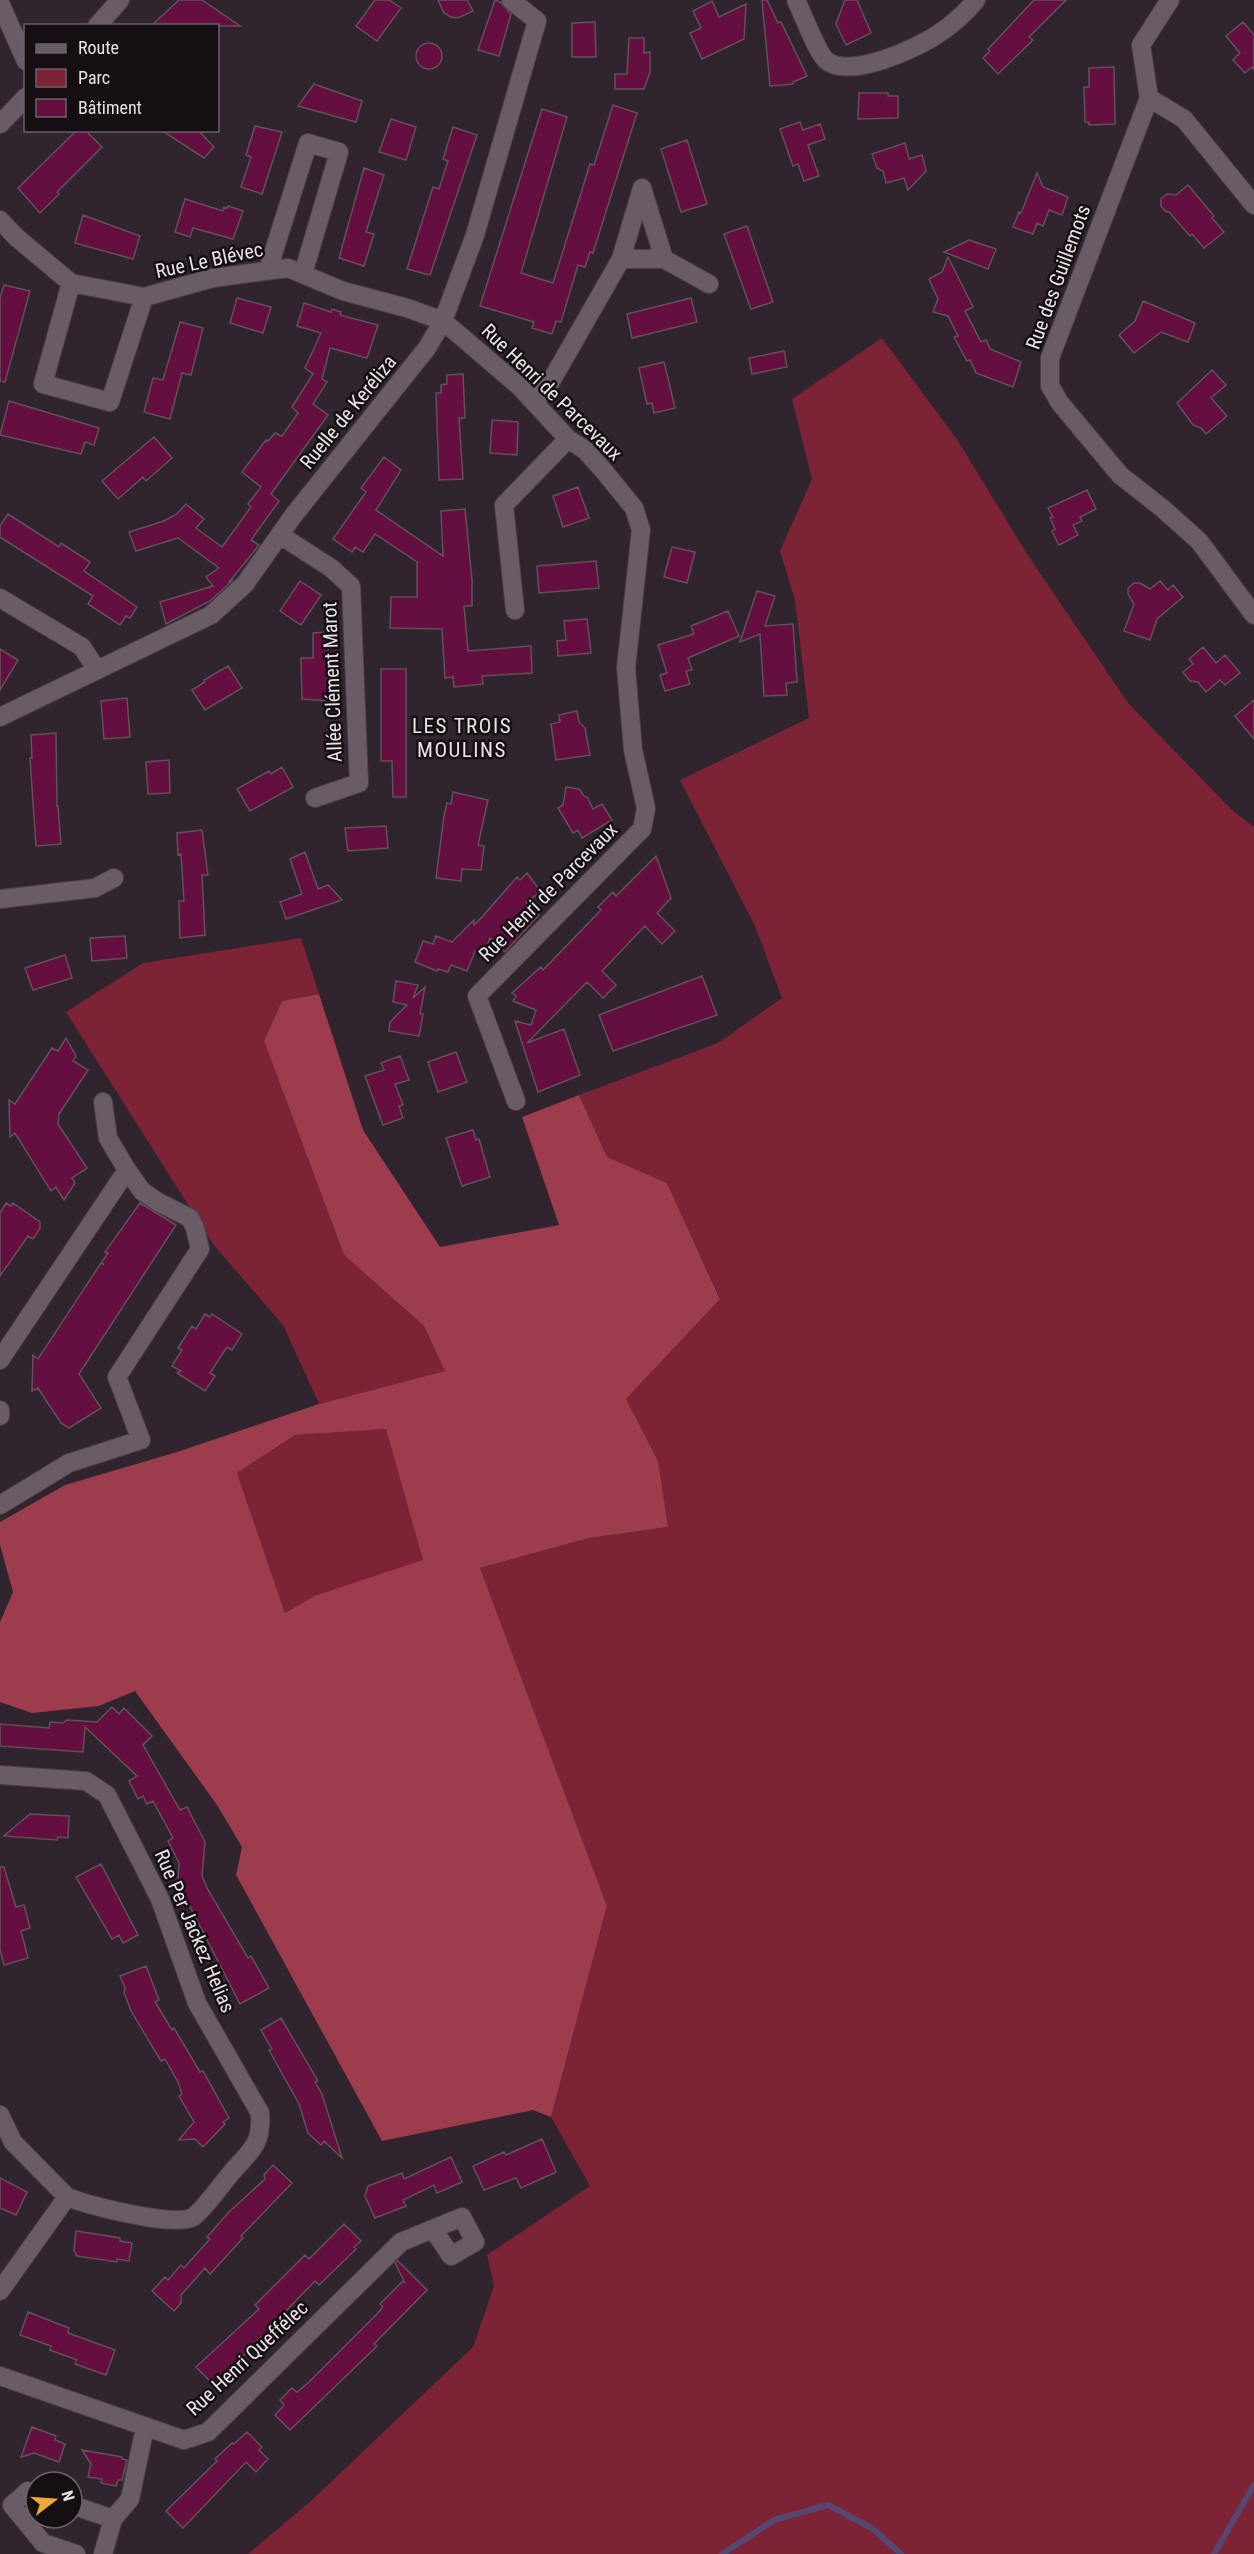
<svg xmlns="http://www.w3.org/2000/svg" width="1254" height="2554" viewBox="0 0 1254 2554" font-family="'Roboto Condensed',sans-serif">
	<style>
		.green { fill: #7d2336 }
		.forest { fill: #9c3c4c; fill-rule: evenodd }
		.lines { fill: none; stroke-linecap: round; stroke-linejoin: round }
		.stream { stroke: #564772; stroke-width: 6 }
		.building { fill: #650e40; stroke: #625158; stroke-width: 1.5 }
		.minor-casing { stroke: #4a4048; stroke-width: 20 }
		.tertiary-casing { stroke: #4a4048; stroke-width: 20 }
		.minor { stroke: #695c67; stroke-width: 18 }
		.tertiary { stroke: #695c67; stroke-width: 18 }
		.labels { text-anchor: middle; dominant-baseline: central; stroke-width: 5; stroke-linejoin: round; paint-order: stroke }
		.street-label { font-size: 20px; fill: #e8e1e7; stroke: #150f14 }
		.neighbourhood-label { font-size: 21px; letter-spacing: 1.5px; fill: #e8e1e7; stroke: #150f14 }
	</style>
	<rect width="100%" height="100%" fill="#30242e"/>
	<path class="green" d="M882 338 958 441 1029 557 1128 703 1233 811 1254 827V2554H248L312 2500 473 2347 494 2286 487 2255 590 2186 551 2117 607 1906 480 1568 589 1538 668 1527 657 1461 626 1399 720 1298 667 1183 607 1157 579 1095 718 1043 782 998 755 926 680 780 809 718 795 600 780 551 812 479 792 399Z
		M301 938 319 994 282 1001 264 1041 344 1255 424 1326 446 1371 319 1404 283 1325 213 1244 66 1012 143 963Z
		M386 1429 424 1561 314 1596 285 1613 237 1473 295 1435Z"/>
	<path class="forest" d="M319 994 363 1130 440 1247 559 1225 522 1117 579 1095 607 1157 667 1183 720 1299 626 1399 658 1461 668 1527 589 1538 480 1568 607 1906 551 2117 533 2110 382 2141 236 1875 242 1847 217 1805 135 1691 99 1706 32 1713 0 1702V1622L13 1592 0 1545V1522L65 1485 177 1452 319 1404 445 1371 424 1326 344 1255 264 1041 282 1001ZM386 1429 423 1560 314 1596 285 1613 237 1473 295 1435Z"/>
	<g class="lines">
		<path class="stream" d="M722 2554 774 2520 828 2505 872 2528 901 2554
			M1214 2554 1254 2485"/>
	</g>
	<path class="building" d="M179 0H202L240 26H151Z
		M375 0H389L401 8 377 41 356 26Z
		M438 0H467L473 11 458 18 451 17 444 13Z
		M495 0 500 2 511 14 499 56 478 50Z
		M762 0H767L778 23 781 22 807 76 793 82V84L770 86Z
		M845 0H857L871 33 846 45 836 24Z
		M1034 0H1066L1029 37 1033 40 998 74 983 58 990 51 988 49Z
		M712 1 719 17 746 4 744 39 702 59 690 33 701 28 693 11Z
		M595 22 596 57H572V23Z
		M1243 22 1254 35V70L1252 67 1245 73 1233 60 1240 53 1226 36Z
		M629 38H644V53L650 52V72L644 89H615V74H627Z
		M416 56a13 13 0 1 1 26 0a13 13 0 1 1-26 0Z
		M1114 67 1115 124 1089 125V122H1085L1084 87H1089V68Z
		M314 84 362 101 356 122 298 106Z
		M859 93H888V96H898V118L858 119Z
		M613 105 637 113 593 253 590 252 585 267 578 265 561 322 556 321 552 334 532 328 534 322 480 306 542 109 567 117 521 273 553 283 590 164 594 165Z
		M391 119 416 127 406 160 379 152Z
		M800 122 803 130 820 124 825 139 808 145 819 176 804 181 798 164 793 166 780 129Z
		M255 126 282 132 262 194 241 187 251 157 246 155Z
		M453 127 477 135 430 275 407 269 433 187 439 189 448 161 443 159Z
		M77 130H85L102 147 57 192 59 194 40 213 18 188Z
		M161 130H198L214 147 204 158Z
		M687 140 707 204 681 212 661 149Z
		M905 143 909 159 922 155 926 171 908 190 904 178 886 183 883 171 877 168 872 154Z
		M364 168 384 175 366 232 374 234 364 266 339 258Z
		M1037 173 1043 187 1068 197 1062 215 1049 210 1043 226 1037 223 1033 234 1013 227 1019 212 1021 213Z
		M1188 185 1214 216 1212 218 1224 232 1204 248 1192 234 1190 236 1169 212 1165 211 1161 206V199L1167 194 1176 195Z
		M185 199 223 211 224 207 227 208 228 206 243 211 233 239 193 228 190 237 175 232Z
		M83 215 140 236 133 259 75 243Z
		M747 226 773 302 751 309 724 234Z
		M969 240 996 249 988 269 944 252Z
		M948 257 973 307 965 311 981 342 986 340 990 349 1021 362 1013 387 976 373 970 360 967 361 954 337 958 336 948 316 933 312 938 299 929 279 942 272Z
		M4 285 30 291 5 382 0 381V298Z
		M237 298 271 307 263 333 230 323Z
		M691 298 697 322 632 338 627 314Z
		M1143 301 1195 323 1188 342 1161 332 1134 353 1119 335 1135 321Z
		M304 303 331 312 332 309 341 312 340 315 378 325 367 358 330 348 322 379 327 382 313 404 328 415 271 494 279 501 251 540 259 545 230 581 233 580 210 601 166 624 160 602 213 586 206 577 219 568 178 538 136 551 129 532 164 521 177 514 186 504 204 519 196 528 222 547 251 507 248 504 261 487 242 472 266 440 268 441 275 433 282 436 298 413 292 407 313 374 305 368 321 333 297 326Z
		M180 322 203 328 191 375 182 373 170 419 144 412 153 378 163 380Z
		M784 351 787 367 752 374 749 358Z
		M664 362 675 408 654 413 652 403 647 404 639 368Z
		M1212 370 1226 385 1211 398 1227 416 1206 434 1201 428 1193 425 1177 403Z
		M463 374 465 418H459L463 479 439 480 436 393H441V385L447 384V375Z
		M9 401 99 428 94 445 85 442 81 454 0 435Z
		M492 420 518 422 517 455 490 453Z
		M154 437 172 458 146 481 143 477 118 499 102 481Z
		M384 457 401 470 376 510 443 556 441 511 465 509 472 580V606H464L468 651 531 646 532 673 482 676 483 684 454 687 453 677 445 678 442 629 390 628 391 597H417V562L375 534 363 552 355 547 352 552 333 539 366 492 361 488Z
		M578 487 589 518 563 527 553 496Z
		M1087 490 1096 509 1080 517 1082 521 1073 525 1078 535 1059 545 1052 531 1055 529 1050 518 1053 517 1048 508Z
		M8 514 59 547 61 543 90 562 84 571 137 607 130 618 126 616 120 625 88 604 93 596 0 537V526Z
		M672 547 695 552 687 583 664 577Z
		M596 561 599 588 539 593 537 566Z
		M300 581 321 595 301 625 280 611Z
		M1160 581 1168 590 1173 585 1183 597 1157 619 1150 640 1124 631 1134 604 1128 594V588L1134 583H1140L1150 589Z
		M757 591 775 596 765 626 793 624 797 682 786 683 787 695 764 696 760 634 740 642Z
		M728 611 739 636 688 658 692 670 686 671 690 684 665 691 660 675 667 673 658 645 694 634 691 626Z
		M587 619 591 653 558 656 557 641 566 640 564 621Z
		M328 632V701L302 699 301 658H313V633Z
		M1203 647 1216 663 1225 655 1240 673 1225 685 1220 680 1206 692 1198 682 1190 681 1183 672 1193 664 1189 659Z
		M0 649 18 660 0 690Z
		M228 666 242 688 205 710 192 690 205 682 204 680Z
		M381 669H406V797H393L392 761H381Z
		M127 698 130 737 104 739 101 701Z
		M1254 700V739L1235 716Z
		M577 711 579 722 585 728 590 755 556 760 551 724 560 722 559 715Z
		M56 733 57 806H58L61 844 36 846 30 758H32L31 735Z
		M169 760 170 793 148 794 146 762Z
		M282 767 293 787 250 811 237 789 269 771 271 774Z
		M566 787 579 789 584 796 588 798 593 809 602 804 612 820 582 838 578 830 573 833 558 808 563 805Z
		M453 792 488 800 478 845 484 846 481 870 462 869 461 881 436 878 444 816 447 803 451 804Z
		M386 826 388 848 348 851 345 828Z
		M202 830 208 875H202L205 935 180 938 179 901H184L181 854 178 855 177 833Z
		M305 852 318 889 328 885 342 900 286 919 280 902 302 894 290 859Z
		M656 856 671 898 657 913 675 931 662 944 645 926 602 971 616 985 603 998 587 982 527 1043 564 1029 580 1075 538 1092 515 1021 531 1025 536 1010 513 1001 516 996 512 993 541 967 543 970 601 910 598 907 613 892 616 896Z
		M527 873 541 892 526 902 539 915 505 952 490 938 484 954 475 951 467 971 451 965 448 972 438 969 437 971 415 962 423 941 433 944 436 936 452 942 474 920V925L482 917 517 877 520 880Z
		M125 936 127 958 92 961 90 938Z
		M65 955 72 978 33 990 25 968Z
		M702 976 717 1015 613 1051 599 1015Z
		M396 981 418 985 413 998 425 987 420 1014H423L419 1036 389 1031 390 1022 407 1005 393 1002Z
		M66 1038 76 1056 73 1061 88 1070 59 1114 58 1124 87 1168 72 1178 75 1183 64 1200 56 1187 51 1191 15 1133 10 1137 9 1100 15 1104 52 1048 58 1051Z
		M456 1052 467 1082 438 1092 428 1062Z
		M400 1056 409 1080 395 1084 403 1105 399 1106 403 1118 383 1125 365 1076 384 1070 381 1063Z
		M473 1130 476 1140 479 1139 490 1177 462 1186 446 1138Z
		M6 1203 11 1206 13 1203 40 1222V1228L33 1239 28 1236 0 1276V1213Z
		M140 1203 176 1225 79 1374 101 1408 69 1428 61 1423 38 1388 32 1391 33 1355 38 1359 101 1263 104 1265 102 1262 108 1253 105 1252Z
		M205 1314 210 1317 212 1314 242 1334 232 1350 227 1347 210 1373 215 1376 205 1391 177 1373 181 1371 172 1366 182 1350 178 1348 192 1326 196 1329Z
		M112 1707 119 1714 124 1708 152 1736 143 1745 180 1810 187 1807 205 1842 202 1876 207 1888 248 1958 251 1956 269 1988 240 2004 181 1889 178 1881 179 1863 168 1841 173 1838 153 1801 147 1804 143 1796 138 1799 129 1781 137 1776 85 1727 83 1752 0 1746V1724L49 1728 50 1722 63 1723 67 1720 97 1722Z
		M30 1814 69 1816 68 1838 58 1837 57 1840 4 1836Z
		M101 1864 138 1935 123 1943 119 1935 112 1939 76 1877Z
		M0 1867H4L16 1907 24 1905 30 1928 21 1931 28 1958 4 1965 0 1949Z
		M146 1966 159 2000 155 2002 172 2030 174 2028 200 2072 203 2071 229 2118 223 2122 225 2124 203 2147 195 2139 179 2140 194 2122 179 2096 182 2094 178 2082 165 2059 161 2061 131 2011 124 1992 125 1988 120 1976Z
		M281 2018 318 2081 315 2082 322 2094 342 2158 324 2141 321 2145 308 2133 299 2104 269 2050 272 2049 261 2030Z
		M542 2139 556 2172 521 2188 516 2178 484 2190 473 2166 504 2152 506 2155Z
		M451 2157 462 2182 437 2193 434 2185 403 2200 406 2206 375 2218 365 2196 368 2186 402 2173 404 2179Z
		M273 2165 292 2183 241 2236 243 2238 210 2274 205 2268 181 2295V2303L174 2311 152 2291 165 2277 168 2280 181 2265 184 2268 210 2239 207 2237 228 2213 265 2179 264 2175Z
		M0 2178 27 2192 16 2215 0 2208Z
		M344 2224 361 2241 354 2247 356 2249 319 2285 315 2281 281 2316 284 2319 263 2339 261 2337 214 2385 196 2367 259 2309 255 2305 305 2255 309 2259Z
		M76 2231 120 2238V2241L132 2243 129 2261 117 2259V2262L77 2256 74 2250Z
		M398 2261 427 2290 374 2344 377 2346 290 2430 275 2415 284 2405 280 2400 292 2388 297 2392 308 2383 377 2314 383 2307 380 2304 403 2281 405 2283 395 2263Z
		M28 2312 69 2328 68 2333 115 2350 106 2375 75 2364 77 2360 50 2350 51 2346 20 2335Z
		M32 2427 56 2436 55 2440 65 2444 59 2462 34 2453 21 2457Z
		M247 2432 262 2447 259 2450 268 2459 256 2472 246 2462 183 2528 166 2511 217 2461 215 2459 232 2443 234 2444Z
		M82 2450 122 2457V2459L127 2460 122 2480H118L116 2486 101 2483 102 2479 88 2477 91 2464Z"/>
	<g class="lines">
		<g class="minor-casing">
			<path id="minor" d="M796 0C802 12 818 55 827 61 850 79 916 49 938 34 952 25 966 12 976 0
				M1170 0 1141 45 1149 98 1050 358V386L1060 403 1120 475 1162 508 1199 541 1254 615
				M0 3 26 61
				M1149 98 1184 119 1254 205
				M0 220 16 237 71 283 144 297 213 278 288 268 343 291 407 308 443 321 520 387 568 439 585 450 603 470 634 508 641 530 626 668 633 750 646 808 642 829 477 996 516 1101
				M664 259 642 188 621 259H664L709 284
				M268 270 308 143 339 152 303 274
				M71 283 43 384 110 402 144 297
				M535 402 550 383 621 259
				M280 535 331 568 351 586 359 783 315 798
				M0 598 82 647 97 670
				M515 610 504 505 568 439
				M0 717 211 615 245 584 293 516 427 348 443 321 475 235 537 21 511 0
				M0 899 95 888 114 878
				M0 1360 127 1170
				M0 1410V1416
				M0 1505 69 1463 141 1440 117 1377 200 1249 195 1228 190 1218 158 1202 142 1191 127 1170 108 1138 103 1102
				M0 1775 86 1781 107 1795 160 1899 197 2003 260 2113C262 2145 252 2149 232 2172 223 2182 203 2211 193 2217 175 2228 88 2205 67 2197L0 2291
				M0 2115 13 2142 67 2197
				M0 2376 184 2440 208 2432 401 2242 462 2217 475 2242 451 2256 433 2229
				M36 2494 28 2491 12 2505 43 2543 76 2554
				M72 2505 113 2519
				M103 2554 113 2519 130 2499 145 2427"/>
		</g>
		<g class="tertiary-casing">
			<path id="tertiary" d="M97 26 120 0
				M0 124 26 97"/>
		</g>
		<use href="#minor" class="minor"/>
		<use href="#tertiary" class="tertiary"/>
	</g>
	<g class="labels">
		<g class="street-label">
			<text transform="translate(209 260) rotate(-12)">Rue Le Blévec</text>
			<text transform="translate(1058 277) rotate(-70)">Rue des Guillemots</text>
			<text transform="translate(552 392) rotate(44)">Rue Henri de Parcevaux</text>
			<text transform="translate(348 412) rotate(-51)">Ruelle de Keréliza</text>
			<text transform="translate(332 682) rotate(-92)">Allée Clément Marot</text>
			<text transform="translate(548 892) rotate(-45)">Rue Henri de Parcevaux</text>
			<text transform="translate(195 1931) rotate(67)">Rue Per Jackez Helias</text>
			<text transform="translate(247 2358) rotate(-43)">Rue Henri Queffélec</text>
		</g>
		<g class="neighbourhood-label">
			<text x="462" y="726">LES TROIS<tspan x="462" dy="24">MOULINS</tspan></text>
		</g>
	</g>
	<rect x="24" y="24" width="195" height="108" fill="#150f14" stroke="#696368" stroke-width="1.5"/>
	<rect x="36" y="44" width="30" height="9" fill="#695c67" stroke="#696368" stroke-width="1.5"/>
	<text x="78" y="54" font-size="18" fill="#e8e1e7">Route</text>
	<rect x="36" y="69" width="30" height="18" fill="#7d2336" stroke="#696368" stroke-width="1.5"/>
	<text x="78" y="84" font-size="18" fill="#e8e1e7">Parc</text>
	<rect x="36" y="99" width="30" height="18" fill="#650e40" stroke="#696368" stroke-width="1.5"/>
	<text x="78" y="114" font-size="18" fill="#e8e1e7">Bâtiment</text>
	<g transform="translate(54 2500) rotate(73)"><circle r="28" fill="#150f14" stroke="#696368" stroke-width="1.5"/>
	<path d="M0-4.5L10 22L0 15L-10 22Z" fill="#eca93a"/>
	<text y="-9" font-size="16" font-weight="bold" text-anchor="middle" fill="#e8e1e7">N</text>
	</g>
</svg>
